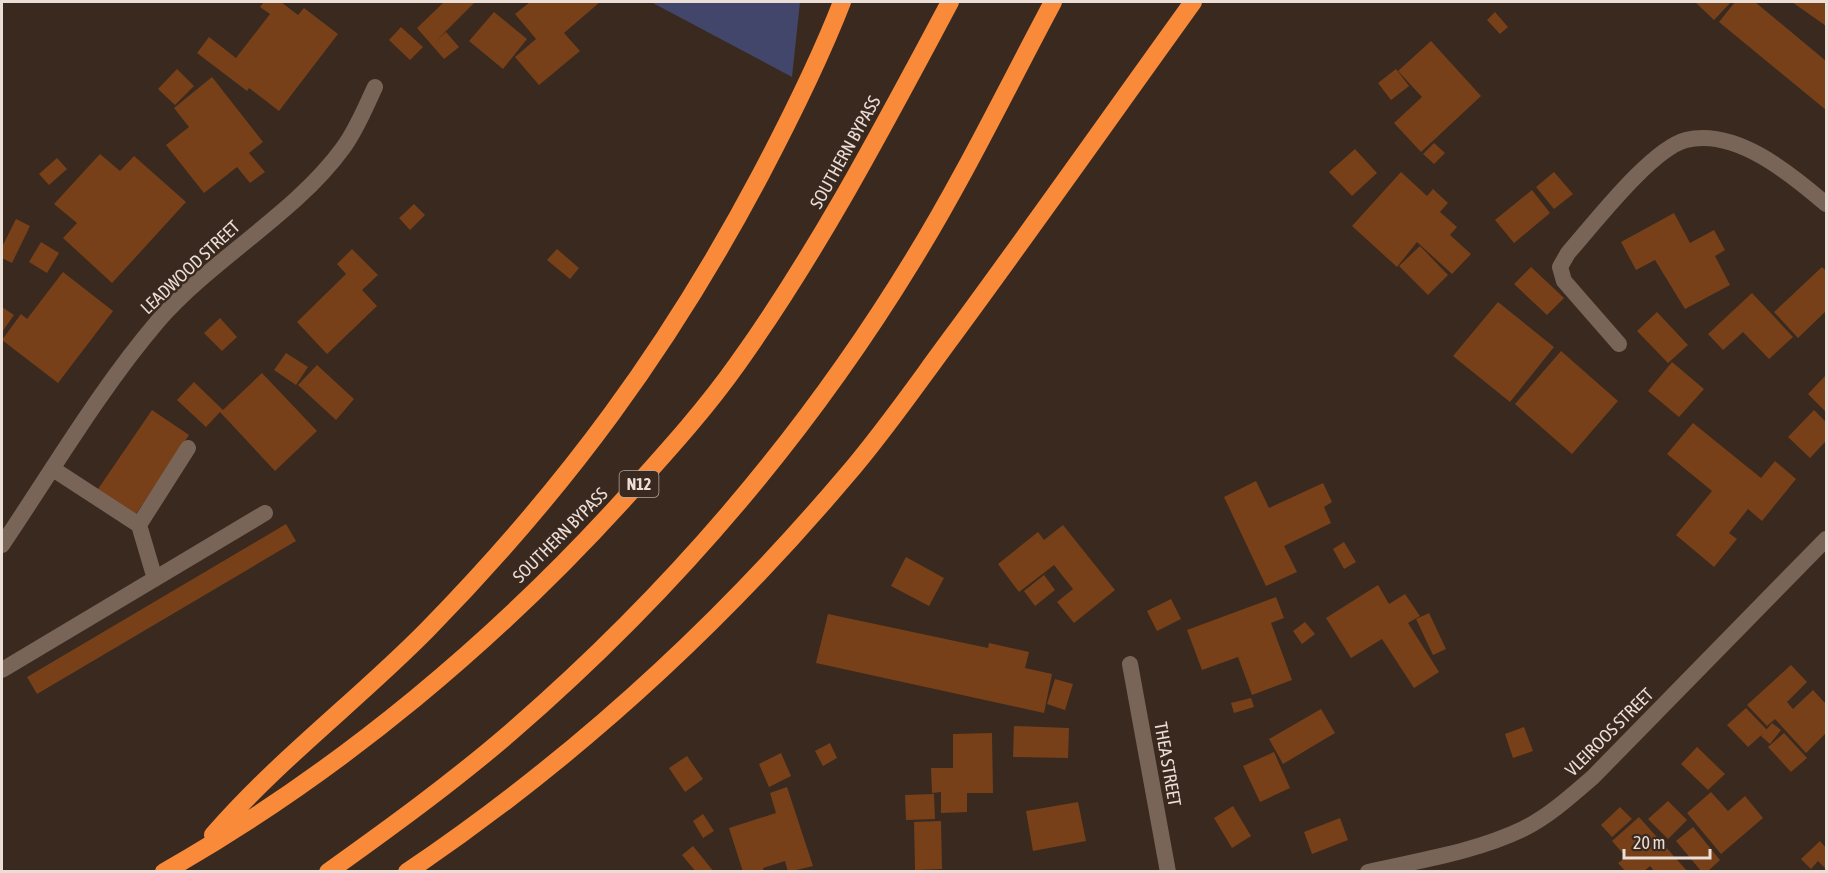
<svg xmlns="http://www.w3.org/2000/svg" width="1828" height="873" viewBox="0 0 1828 873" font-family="'Asap Condensed',sans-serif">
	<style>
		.green { fill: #42466b }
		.building { fill: #774019 }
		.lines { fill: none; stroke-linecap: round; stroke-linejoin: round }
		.minor { stroke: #796558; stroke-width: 16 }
		.tertiary { stroke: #796558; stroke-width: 16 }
		.motorway { stroke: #f98a3a; stroke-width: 18 }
		.labels { text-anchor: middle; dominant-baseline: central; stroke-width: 5; stroke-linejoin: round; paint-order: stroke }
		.shield { fill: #3a291e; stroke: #b5a8a0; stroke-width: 1.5 }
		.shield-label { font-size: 16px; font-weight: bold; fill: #eaded7 }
		.street-label { font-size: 18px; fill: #eaded7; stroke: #3a291e }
	</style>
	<rect width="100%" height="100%" fill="#3a291e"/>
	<path class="green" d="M651 2H800L792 77Z"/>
	<path class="building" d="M264 2H281L298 15 304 8 338 34 279 111 249 88 247 91 197 53 209 37 236 58 270 14 260 7Z
		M444 2 474 3 436 41 446 32 459 47 444 59 417 28Z
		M530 2H600L564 33 580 51 539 85 515 57 536 39 515 14Z
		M1695 2H1731L1714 20Z
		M1735 2H1755L1826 61V110L1719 22Z
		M1792 2H1826V26Z
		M494 12 527 39 503 69 469 41Z
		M1495 12 1508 27 1500 34 1487 20Z
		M401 27 423 47 410 60 389 40Z
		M1431 41 1481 96 1421 152 1394 123 1422 97 1398 71Z
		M177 69 194 86 175 105 158 89Z
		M1396 69 1409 86 1391 100 1378 83Z
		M212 77 263 142 249 153 265 172 250 183 237 167 204 193 166 145 189 127 174 108Z
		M1434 143 1445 153 1434 164 1423 154Z
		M1355 149 1377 173 1352 196 1329 172Z
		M100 154 120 171 134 156 186 202 112 283 63 238 77 223 54 204Z
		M57 158 67 169 49 185 39 174Z
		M1401 172 1427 196 1433 189 1448 203 1440 212 1457 227 1450 235 1471 254 1452 274 1417 242 1397 267 1352 226Z
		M1554 172 1573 194 1554 209 1536 187Z
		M1532 190 1550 213 1514 243 1495 220Z
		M414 204 425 215 410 230 399 218Z
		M1674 213 1690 243 1714 230 1725 250 1715 256 1730 285 1685 309 1655 260 1636 270 1621 242Z
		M16 219 30 226 12 263 2 258V247Z
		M41 242 59 253 47 273 29 262Z
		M1420 246 1448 275 1428 295 1399 266Z
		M352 249 378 275 362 290 377 306 327 354 297 322 346 274 337 264Z
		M557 249 579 268 570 279 547 260Z
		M1531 267 1564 298 1547 315 1514 284Z
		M1822 267 1826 271V311L1798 338 1774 312Z
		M63 272 113 311 58 383 2 340 21 314 27 319Z
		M1752 293 1793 337 1769 359 1743 332 1723 350 1708 334Z
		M1498 302 1554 347 1510 402 1453 356Z
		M2 307 14 315 2 332Z
		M1657 312 1688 345 1668 363 1637 331Z
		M220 318 237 337 222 351 204 333Z
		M1561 351 1618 401 1572 454 1515 404Z
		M286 353 308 367 296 385 274 370Z
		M1672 362 1704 389 1679 417 1648 391Z
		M317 365 354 399 336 420 298 385Z
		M262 373 317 431 275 471 220 412 206 427 177 400 194 382 223 410Z
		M1826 375V412L1808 394Z
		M152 410 189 435 134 517 96 492Z
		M1814 410 1826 422V441L1810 458 1788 437Z
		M1693 423 1761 478 1775 461 1796 479 1762 521 1748 509 1729 533 1737 539 1714 567 1676 535 1712 491 1667 454Z
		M1256 481 1269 508 1323 483 1332 502 1324 507 1331 523 1284 546 1297 572 1266 586 1224 497Z
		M286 524 296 541 37 694 27 677Z
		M1063 525 1115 590 1074 623 1057 602 1073 589 1054 565 1019 592 998 564 1038 532 1044 540Z
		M1344 542 1356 562 1344 569 1333 549Z
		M906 557 944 578 929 606 891 586Z
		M1044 575 1055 590 1035 606 1024 591Z
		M1378 585 1389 604 1405 594 1420 616 1408 623 1439 672 1414 688 1382 639 1351 658 1326 618Z
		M1276 597 1284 618 1271 623 1292 680 1252 695 1238 657 1202 670 1187 630Z
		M1171 599 1181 619 1157 631 1147 611Z
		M1429 613 1446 649 1433 655 1416 619Z
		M828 614 988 648 989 643 1029 652 1025 668 1052 674 1044 713 816 663Z
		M1305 622 1315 634 1302 644 1293 631Z
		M1791 665 1807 682 1787 702 1793 709 1813 690 1826 704V733L1806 753 1775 719 1767 726 1747 705Z
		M1055 679 1073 684 1065 710 1047 704Z
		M1251 698 1254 707 1234 713 1231 703Z
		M1746 708 1767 730 1748 747 1727 725Z
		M1321 709 1335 733 1283 764 1269 739Z
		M1772 723 1781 730 1770 744 1761 736Z
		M1014 726 1069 728 1068 758 1013 757Z
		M1524 727 1533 751 1513 758 1505 734Z
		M992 733 993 793H967V812L941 813V792L932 793 931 768H953V734Z
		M1784 733 1807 758 1791 772 1768 747Z
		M830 743 837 758 823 766 815 751Z
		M1697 747 1725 774 1708 790 1681 764Z
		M1274 752 1290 788 1260 802 1243 766Z
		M781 753 791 776 769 787 759 764Z
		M687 756 703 779 685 792 669 768Z
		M787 787 813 866 788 872 785 861 763 868 764 872H743L729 828 776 813 770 793Z
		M1711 792 1728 811 1745 796 1763 818 1721 854 1687 813Z
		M934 794 935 819 906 820 905 795Z
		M1668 801 1687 820 1668 839 1648 819Z
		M1078 802 1086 841 1033 851 1026 811Z
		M1233 806 1251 836 1232 848 1214 818Z
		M1620 807 1632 819 1612 837 1601 825Z
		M703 814 714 831 703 838 693 821Z
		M1639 817 1688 872H1655L1650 866 1643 872H1626L1618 863 1626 857 1612 841Z
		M1340 818 1348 840 1312 854 1304 832Z
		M941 821 942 869 915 870 914 822Z
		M1693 827 1720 860 1707 872H1702L1676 841Z
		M1820 841 1826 848V869L1818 861 1811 869 1801 859Z
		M693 846 714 872H696L682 855Z"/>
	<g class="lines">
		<path class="minor" d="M1619 344 1564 281 1560 267 1568 253C1593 225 1651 149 1686 140 1736 128 1791 174 1826 204
			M53 469 139 525
			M2 545C52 471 100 389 158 321 212 259 296 213 343 148 357 129 365 108 375 87
			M155 579 139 525 188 448
			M1130 664 1168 872
			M2 670 265 513"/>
		<path class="tertiary" d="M1368 872C1420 860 1475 852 1523 829 1549 816 1571 796 1593 777L1826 539"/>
		<path class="motorway" d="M213 835C278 760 358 700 427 630 565 489 669 348 761 174 791 117 819 61 842 2
			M164 872C340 772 500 638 635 487 671 447 707 407 738 363 820 248 884 125 950 2
			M328 872C391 827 453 782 511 732 668 596 805 437 913 260 964 177 1007 88 1053 2
			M407 872C570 762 719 626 846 476 885 431 919 381 954 334 1035 224 1113 113 1193 2"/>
	</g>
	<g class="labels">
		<rect class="shield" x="619.5" y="471" width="39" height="26" rx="4.5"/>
		<g class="shield-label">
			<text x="639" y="484">N12</text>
		</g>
		<g class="street-label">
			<text transform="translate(845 152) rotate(-61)">SOUTHERN BYPASS</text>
			<text transform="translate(190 267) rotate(-43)">LEADWOOD STREET</text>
			<text transform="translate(560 535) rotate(-45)">SOUTHERN BYPASS</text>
			<text transform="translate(1609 732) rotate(-45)">VLEIROOS STREET</text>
			<text transform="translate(1168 764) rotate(80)">THEA STREET</text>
		</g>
	</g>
	<rect width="1828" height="873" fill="none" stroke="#eaded7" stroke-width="6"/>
	<path d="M1624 849v9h86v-9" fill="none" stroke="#eaded7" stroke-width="3"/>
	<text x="1633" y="849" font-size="18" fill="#eaded7" stroke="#3a291e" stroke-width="4.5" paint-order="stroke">20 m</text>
</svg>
